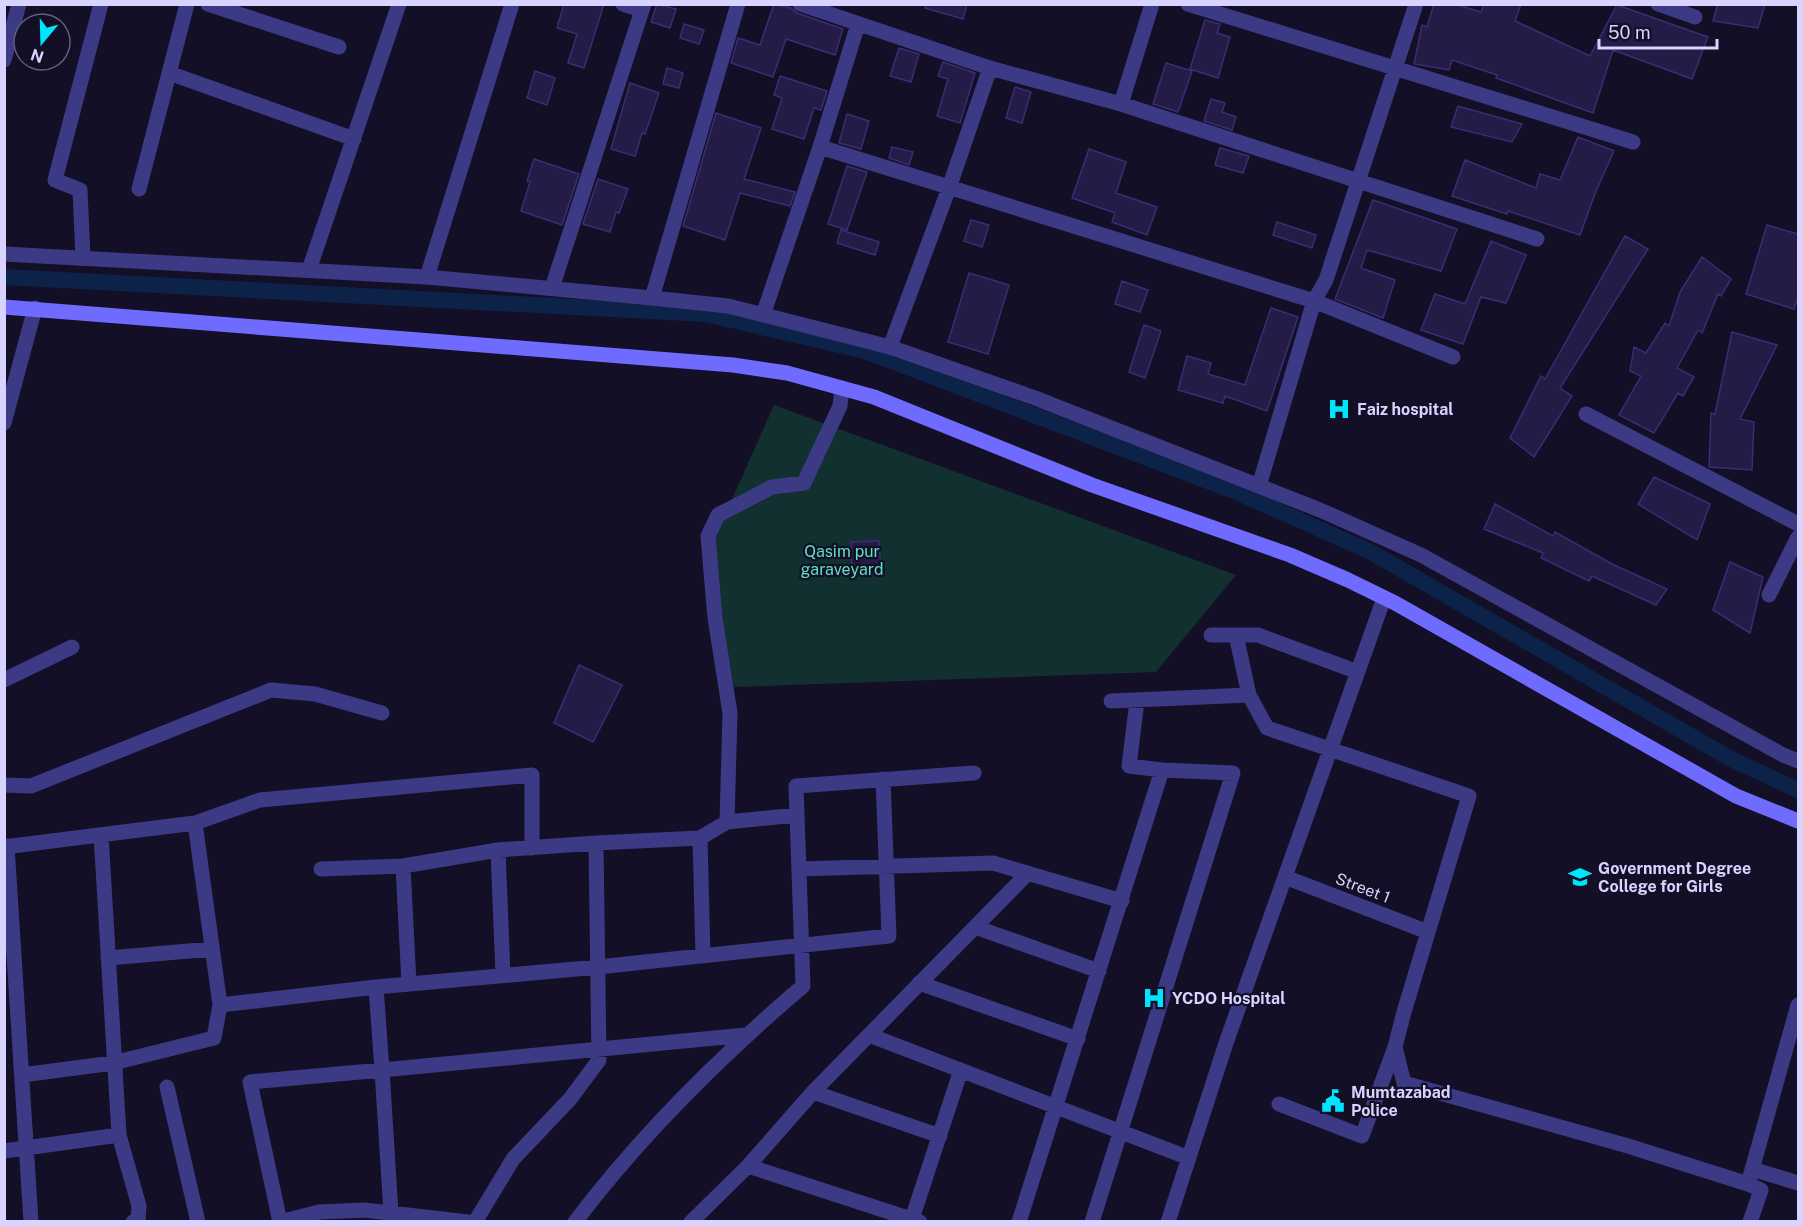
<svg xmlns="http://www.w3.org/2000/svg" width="1803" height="1226" viewBox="0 0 1803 1226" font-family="'Public Sans',sans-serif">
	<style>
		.green { fill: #12302f }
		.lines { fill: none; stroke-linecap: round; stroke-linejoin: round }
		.canal { stroke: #0c2248; stroke-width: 16 }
		.building { fill: #241b47; stroke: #3b2d73; stroke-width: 1.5 }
		.minor { stroke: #3d3a85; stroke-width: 15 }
		.tertiary { stroke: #3d3a85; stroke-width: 15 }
		.secondary { stroke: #6f6bff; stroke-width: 15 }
		.labels { text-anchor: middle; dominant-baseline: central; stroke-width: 4.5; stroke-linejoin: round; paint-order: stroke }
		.poi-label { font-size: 16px; font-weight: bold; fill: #d9d4ff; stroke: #130f26; text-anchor: start }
		.park-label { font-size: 16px; fill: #5fe0c0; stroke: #130f26 }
		.street-label { font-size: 16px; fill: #d9d4ff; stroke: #130f26 }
	</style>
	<rect width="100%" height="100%" fill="#130f26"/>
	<path class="green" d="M774 405 1236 575 1156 672 734 687 708 553Z"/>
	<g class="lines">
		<path class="canal" d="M4 277 706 314 865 351 1234 491 1369 551 1731 759 1798 790"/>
	</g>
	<path class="building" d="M564 4H604L584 68 568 63 577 34 557 28Z
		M657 4 676 9 670 28 651 22Z
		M774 4 791 8 797 13 843 29 835 55 786 39 773 77 731 63 738 38 760 45Z
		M926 4H967L963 19 925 8Z
		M1434 4H1455L1481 12 1484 4H1521L1515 21 1590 56 1617 5 1708 37 1692 79 1613 50 1593 113 1496 78 1497 75 1452 60 1449 70 1414 64 1422 25 1427 27Z
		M1718 4H1765L1758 28 1713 21Z
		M1205 20 1220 24 1217 33 1230 37 1218 78 1190 69Z
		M684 24 704 30 699 44 680 38Z
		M899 48 919 54 911 82 890 76Z
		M943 62 975 73 960 123 937 116 948 79 938 76Z
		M1166 63 1192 71 1178 112 1153 104Z
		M667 68 683 73 679 88 663 84Z
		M535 71 555 78 547 105 527 98Z
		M780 76 827 91 821 110 814 108 804 139 772 129 782 98 774 95Z
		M630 83 659 93 645 134 642 133 635 156 611 149Z
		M1015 87 1031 92 1022 123 1006 118Z
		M1211 99 1225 103 1222 112 1236 117 1232 130 1204 121Z
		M1458 106 1522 124 1512 142 1451 127Z
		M716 113 761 128 744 179 795 192 790 206 740 193 725 240 683 226Z
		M847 114 869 121 861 149 839 143Z
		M1578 137 1614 151 1596 191 1580 235 1508 211 1507 214 1452 196 1465 160 1536 188 1540 174 1560 180Z
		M892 147 913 152 909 165 889 158Z
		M1220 148 1249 156 1243 173 1215 165Z
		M1089 149 1126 162 1116 193 1157 207 1147 235 1112 222 1115 213 1072 198Z
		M534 159 579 174 562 225 521 211 530 182 527 181Z
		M847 166 867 172 847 230 828 224Z
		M598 179 628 189 619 213 616 212 610 232 583 224Z
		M1373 200 1457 229 1441 271 1367 250 1361 268 1395 280 1383 318 1335 299Z
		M971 220 989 225 982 247 964 241Z
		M1277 222 1316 235 1312 248 1273 235Z
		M1767 225 1798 234V297L1794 309 1746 294Z
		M841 230 879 242 875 255 837 243Z
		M1625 236 1648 249 1560 388 1572 396 1534 457 1510 438 1541 376 1545 379Z
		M1491 241 1526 255 1506 303 1481 297 1463 344 1421 330 1435 294 1465 304Z
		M1702 257 1731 279 1721 296 1718 294 1702 333 1698 330 1677 368 1694 377 1683 396 1678 393 1654 433 1619 415 1641 376 1630 371 1634 347 1646 353 1665 323 1669 326 1680 292Z
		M969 273 1009 285 988 354 948 342Z
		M1122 281 1148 290 1140 312 1115 304Z
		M1271 308 1298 317 1267 411 1225 396 1223 403 1178 390 1187 356 1211 363 1208 374 1245 385Z
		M1144 325 1161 331 1145 378 1129 372Z
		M1732 332 1777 345 1740 419 1754 422 1752 470 1709 467 1711 413 1715 414Z
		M1654 477 1710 504 1697 540 1638 504Z
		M1495 504 1553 536 1555 532 1612 564 1667 589 1656 605 1592 576 1589 581 1541 558 1543 553 1484 529Z
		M879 541 881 572 852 574 851 542Z
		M1730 562 1763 577 1750 633 1713 610Z
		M579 665 622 685 593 742 554 723Z"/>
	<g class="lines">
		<path class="minor" d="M208 4 339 47
			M623 4 642 10
			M800 4 990 68 1121 104 1537 239
			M1188 4 1633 142
			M1658 4 1695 17
			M4 60 19 4
			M169 73 354 139
			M1121 104 1152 4
			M820 147 1314 301 1326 280 1416 4
			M139 189 187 4
			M83 258 80 190 55 180 101 4
			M309 270 399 4
			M427 277 512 4
			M552 288 644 4
			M652 298 738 4
			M763 315 820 147 858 24
			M890 347 949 188 990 68
			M1586 414 1798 524
			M4 423 35 308
			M1259 486 1314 301 1453 357
			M1769 595 1798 537
			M1211 635H1258L1358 672
			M1236 635 1249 695 1267 728 1469 796 1404 1012 1395 1047 1404 1083 1628 1146 1748 1184 1798 1005
			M4 680 72 647
			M1111 701 1249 695
			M1137 701 1129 766 1162 770
			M4 785 31 786 271 690 315 694 382 713
			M727 822 730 713 715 618 708 536 718 515 772 487 804 483 840 406 842 388
			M195 823 260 800 532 775V848
			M101 835 119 1135 139 1206 138 1219 133 1222
			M700 838 703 956
			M596 843 700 838 727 822 797 815
			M7 846 31 1222
			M4 847 195 823 220 1005 214 1038 113 1063 22 1075
			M498 850 503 975
			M403 866 409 984
			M321 869 403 866 498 850 596 843 599 1060 570 1099 513 1159 475 1222
			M799 869 993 863 1122 901
			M1285 877 1428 932
			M975 927 1099 971
			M108 958 212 949
			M919 983 1078 1039
			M220 1005 376 987
			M746 1035 382 1070 376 987 598 967 889 936 883 779
			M869 1035 1189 1158
			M167 1087 198 1222
			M813 1092 940 1136
			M1279 1104 1362 1136 1395 1047
			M4 1151 119 1135
			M748 1166 920 1222
			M1752 1169 1798 1183
			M1748 1184 1761 1190 1750 1222
			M280 1222 250 1082 382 1070 391 1213
			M280 1222 319 1212 364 1210 468 1222
			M575 1222C640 1136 722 1055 803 986L796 786 974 773
			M691 1222 748 1166 813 1092 1028 873
			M911 1222 961 1070
			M1019 1222 1162 770 1233 773 1092 1222
			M1168 1222 1226 1043 1384 598"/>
		<path class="tertiary" d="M4 254 427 277 652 298 728 306 890 347 1035 398 1320 510 1421 555 1783 755 1798 761"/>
		<path class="secondary" d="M4 307 733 365 787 373 874 397 1092 485 1290 555 1348 580 1395 603 1736 796 1798 821"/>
	</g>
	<defs>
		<g id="hospital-bare" transform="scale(1.8)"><path d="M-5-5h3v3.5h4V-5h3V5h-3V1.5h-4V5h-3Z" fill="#00e5ff" stroke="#130f26" stroke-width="2.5" paint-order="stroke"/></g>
		<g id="school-bare" transform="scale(1.8)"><path d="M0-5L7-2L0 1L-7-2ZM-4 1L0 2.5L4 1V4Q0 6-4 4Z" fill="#00e5ff" stroke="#130f26" stroke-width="2.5" paint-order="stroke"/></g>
		<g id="civic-bare" transform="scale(1.8)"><path d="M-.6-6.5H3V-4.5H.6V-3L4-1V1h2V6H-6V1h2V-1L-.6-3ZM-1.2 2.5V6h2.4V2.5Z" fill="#00e5ff" stroke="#130f26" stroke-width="2.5" paint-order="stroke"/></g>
	</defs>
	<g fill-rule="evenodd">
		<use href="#hospital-bare" x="1339" y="409"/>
		<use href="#school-bare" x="1580" y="877"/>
		<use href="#hospital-bare" x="1154" y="998"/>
		<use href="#civic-bare" x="1333" y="1101"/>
	</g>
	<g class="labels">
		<g class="poi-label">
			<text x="1357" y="409">Faiz hospital</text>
			<text x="1598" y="868">Government Degree<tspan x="1598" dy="18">College for Girls</tspan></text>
			<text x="1172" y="998">YCDO Hospital</text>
			<text x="1351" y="1092">Mumtazabad<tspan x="1351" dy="18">Police</tspan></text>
		</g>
		<g class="park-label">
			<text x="842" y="551">Qasim pur<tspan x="842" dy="18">garaveyard</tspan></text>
		</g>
		<g class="street-label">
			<text transform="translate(1363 888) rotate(21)">Street 1</text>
		</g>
	</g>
	<rect width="1803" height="1226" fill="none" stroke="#d9d4ff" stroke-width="12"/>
	<g transform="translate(42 42) rotate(199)"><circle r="28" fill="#130f26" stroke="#625e7d" stroke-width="1.5"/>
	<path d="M0-4.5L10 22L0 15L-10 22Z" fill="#00e5ff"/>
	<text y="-9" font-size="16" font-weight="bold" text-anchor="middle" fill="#d9d4ff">N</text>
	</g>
	<path d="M1599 39v9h118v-9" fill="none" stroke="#d9d4ff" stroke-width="3"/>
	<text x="1608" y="39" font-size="18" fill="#d9d4ff" stroke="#130f26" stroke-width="4.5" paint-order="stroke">50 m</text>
</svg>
